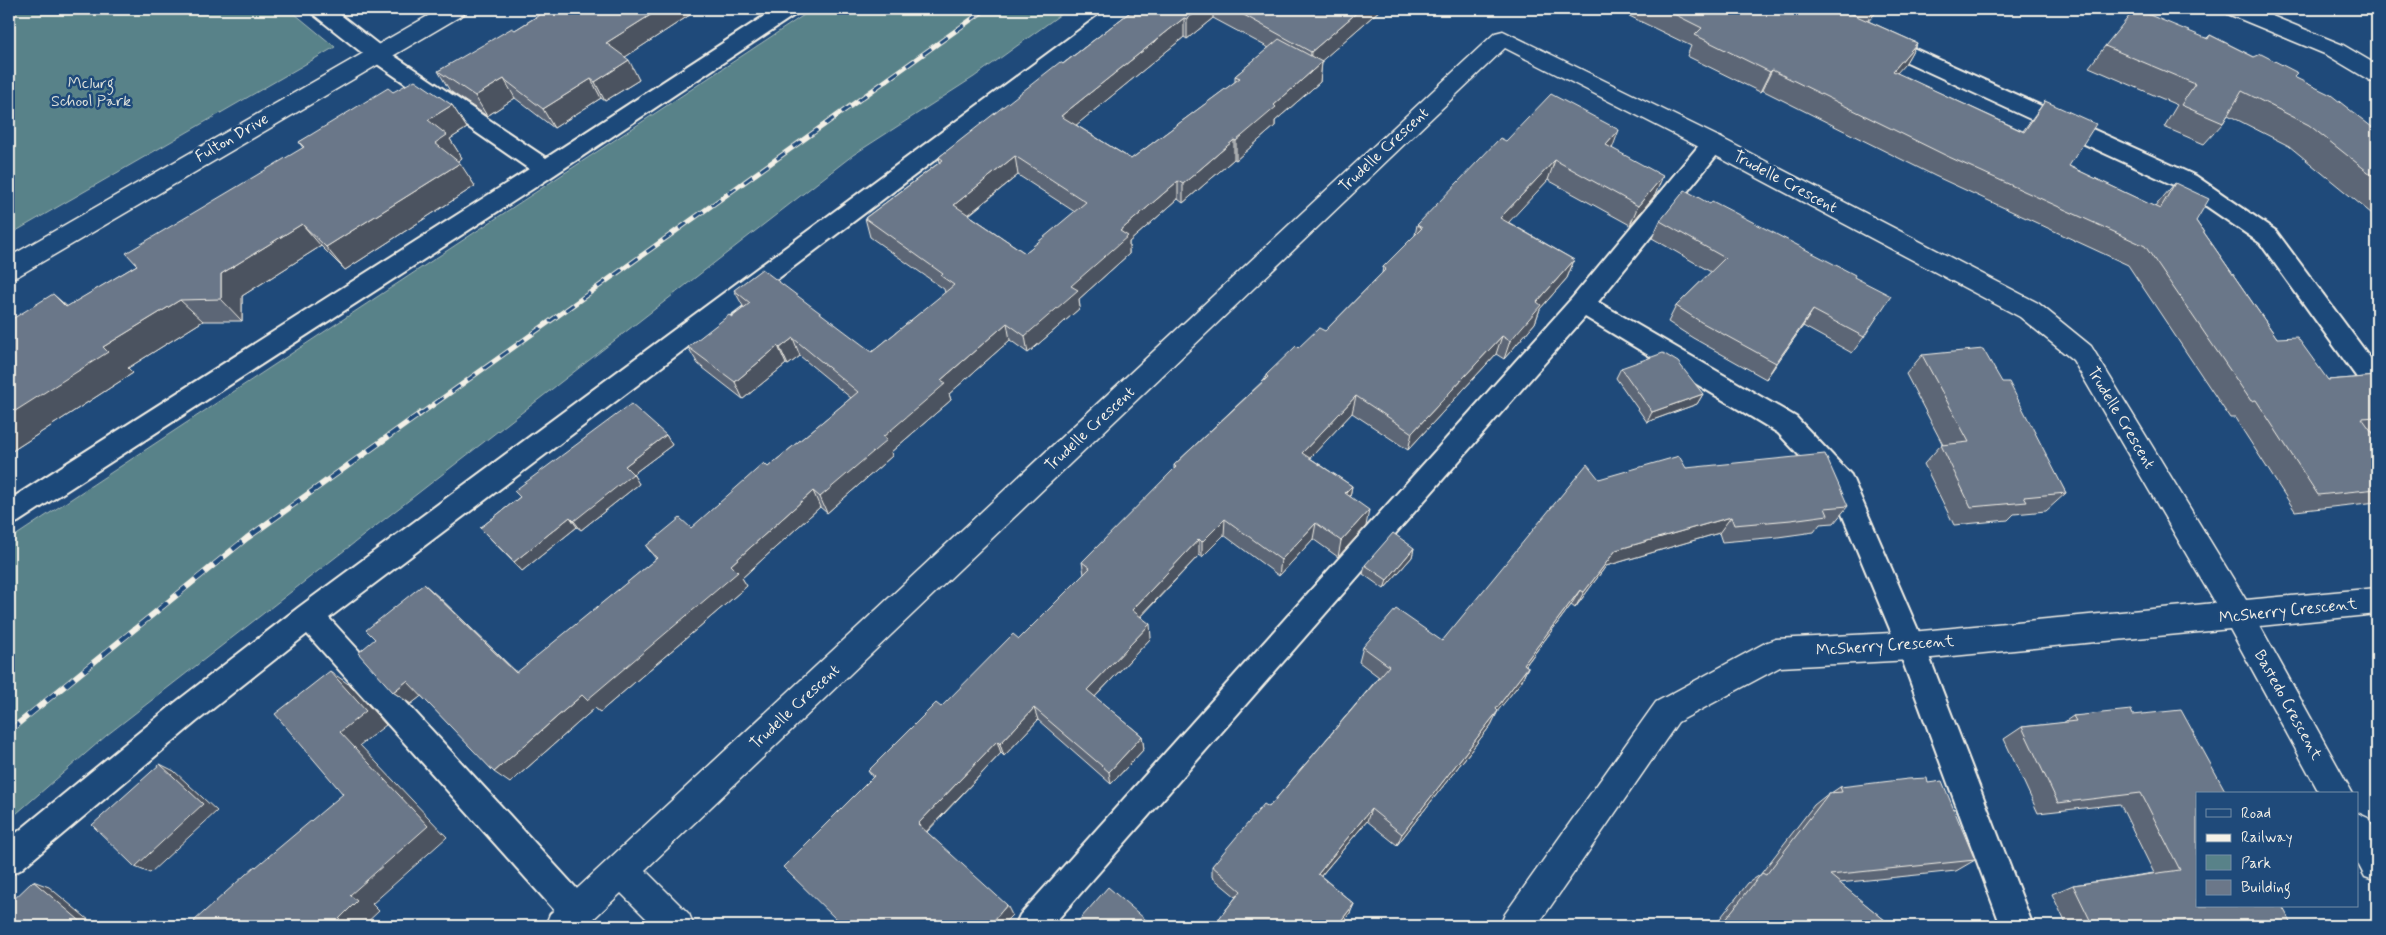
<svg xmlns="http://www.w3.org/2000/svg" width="2386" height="935" viewBox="0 0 2386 935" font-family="Mynerve,sans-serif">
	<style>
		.green { fill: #588289; stroke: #a6bab8 }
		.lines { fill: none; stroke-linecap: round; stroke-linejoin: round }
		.service-casing { stroke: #f4f1e8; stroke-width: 4 }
		.minor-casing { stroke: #f4f1e8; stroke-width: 3 }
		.tertiary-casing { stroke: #f4f1e8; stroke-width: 3 }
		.service { fill: #1f4a7a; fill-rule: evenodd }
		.minor { fill: #1f4a7a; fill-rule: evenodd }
		.tertiary { fill: #1f4a7a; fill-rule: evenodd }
		.rail-far1-casing { stroke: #f4f1e8; stroke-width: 5 }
		.rail-casing { stroke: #f4f1e8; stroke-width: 6 }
		.rail-far1 { stroke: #1f4a7a; stroke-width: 3; stroke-dasharray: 10; stroke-linecap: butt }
		.rail { stroke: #1f4a7a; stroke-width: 4.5; stroke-dasharray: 12; stroke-linecap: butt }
		.wall { fill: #5c6676; stroke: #f4f1e8; fill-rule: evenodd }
		.shaded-wall { fill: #4b5360; stroke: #f4f1e8 }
		.building { fill: #6b7789; stroke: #f4f1e8; fill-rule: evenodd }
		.labels { text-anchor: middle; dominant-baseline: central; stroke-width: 5; stroke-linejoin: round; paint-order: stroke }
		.park-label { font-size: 16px; fill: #dde0da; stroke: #1f4a7a }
		.street-label { font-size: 16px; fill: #f4f1e8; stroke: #1f4a7a }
	</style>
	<rect width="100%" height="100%" fill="#1f4a7a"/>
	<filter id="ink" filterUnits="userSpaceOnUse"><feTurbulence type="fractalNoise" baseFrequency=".02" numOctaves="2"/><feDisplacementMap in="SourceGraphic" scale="10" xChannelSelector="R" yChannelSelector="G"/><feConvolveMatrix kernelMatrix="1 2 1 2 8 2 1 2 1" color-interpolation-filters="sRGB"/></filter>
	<g filter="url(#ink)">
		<path class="green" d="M9 9H289L335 47 9 235Z
			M813 9H1068L974 77 853 155 107 735 9 820V540Z"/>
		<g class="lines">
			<g class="service-casing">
				<path id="service" d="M310 9H333L384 49 546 158 775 9H799L796 14 554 175 18 522 9 526V500L529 169 370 59 313 14Z
					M1108 9H1131L1128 14 329 618 588 901 593 912 588 923 581 926 566 923 307 634 196 722 20 870 9 875V839L176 702 299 607Z
					M1800 9H1827L2196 176 2276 231 2377 367V396L2368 393 2260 243 2180 188 1803 14Z
					M1713 136 1721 138 1724 144 1721 150 1598 302 1796 417 1851 475 1925 646 2033 926H2001L1897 646 1832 490 1778 433 1585 317 1052 926H1015L1020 915 1573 297 1705 138Z"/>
			</g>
			<g class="minor-casing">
				<path id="minor" d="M440 9H467L464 14 18 276 9 278V257Z
					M1503 31 1721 138 2038 303 2091 346 2246 600 2377 588V614L2260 626 2353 794H2320L2230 629 1911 660 1780 667 1678 722 1537 926H1500L1505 914 1656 702 1765 643 1776 639 1911 632 2215 603 2073 360 2020 317 1705 150 1505 48 645 870 689 914 694 926H654L621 893 586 926H545L550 914 1495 33Z
					M2357 813 2368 818 2377 833V881L2365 877 2357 862Z"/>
			</g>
			<g class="tertiary-casing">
				<path id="tertiary" d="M2225 9H2255L2343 45 2377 65V83L2369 80 2327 55 2228 14Z"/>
			</g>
			<use href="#service" class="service"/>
			<use href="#minor" class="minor"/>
			<use href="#tertiary" class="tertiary"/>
			<g class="rail-far1-casing">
				<path id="rail-far1" d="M419 415 986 9"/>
			</g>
			<g class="rail-casing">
				<path id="rail" d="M9 731 247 538 421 413"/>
			</g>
			<use href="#rail-far1" class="rail-far1"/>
			<use href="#rail" class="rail"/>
		</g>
		<path class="wall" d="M549 9H699L625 57 639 80 605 101 601 98 554 128 515 98 487 116 450 91 438 71 515 30Z
			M1134 9H1381L1320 62H1322L1320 82 1275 121V126L1236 160 1234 159 1183 203 1178 199 1129 242V254L1079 299 1080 308 1028 353 1010 340 949 394 951 400 891 452 892 456 827 513 820 507 742 578 747 586 600 712 595 708 510 783 421 696 411 704 393 692 375 639 440 598 517 673 656 559 646 546 691 528 768 467 851 398 800 356 788 365 786 364 743 399 698 364 688 347 732 317 744 308 734 290 872 352 945 293 944 289 870 237 865 218 940 162 939 157 1063 64ZM1213 18 1269 48 1235 76V82L1131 159 1076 125 1184 37 1187 39ZM1018 175 1075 212 1025 253 969 215Z
			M1615 9H1879L1868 21 1917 43 1905 64 1896 73 2023 131 2045 101 2069 166 2155 207 2158 203 2175 183 2196 221 2277 338 2328 380 2377 376V432H2372L2377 439V502L2295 511 2235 418H2230L2128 265 1935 176 1762 90 1760 92 1687 56 1691 46Z
			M2210 35 2294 77 2377 131V218L2289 146 2228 115 2223 123 2204 144 2164 127 2177 105 2089 67 2105 46 2207 38Z
			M393 92 452 105 467 128 450 139 462 158 458 161 475 186 345 270 321 246 242 296V321H203L128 368 133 373 9 453V321L67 307 137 265 303 148 299 142Z
			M1506 141 1612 149 1655 195 1630 225 1548 180 1508 222 1574 260 1567 278 1540 309 1535 323 1504 359 1496 354 1408 450 1352 413 1310 458 1352 486 1350 497 1366 526 1338 557 1313 539 1279 576 1224 535 1202 557 1199 555 1141 617 1151 638 1095 697 1142 736 1144 749 1111 784 1038 720 1004 756 1001 753 927 832 1012 915 1001 926H843L873 778 868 771 1019 639 1084 574 1082 562 1174 470V465L1265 379 1266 375 1298 348 1325 331 1382 273 1383 267 1415 235 1417 225Z
			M1710 204 1854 277 1864 337 1852 353 1803 326 1766 379 1693 338 1668 322 1676 306 1711 272 1652 238 1660 221Z
			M2377 239V247L2374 242Z
			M1922 355 2002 382 2066 493 2046 511 2014 514 2008 520 1954 525 1924 464 1941 445H1943L1906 374Z
			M1621 368 1703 394 1697 404 1647 422 1616 378Z
			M666 435 672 445 633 474 639 484 581 530 577 527 522 571 480 528 520 497 514 491Z
			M1686 468 1848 506 1834 523 1820 524 1814 532 1778 537 1722 542 1719 533 1606 566 1575 608 1571 605 1526 665 1528 667 1521 682 1498 710 1491 725 1397 845 1367 821 1321 876 1354 904 1350 913 1340 926H1213L1236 897 1212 877V866L1269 807 1379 677 1359 662 1363 647 1442 641 1599 479Z
			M1414 548 1412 557 1384 589 1363 574 1365 565Z
			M2133 715 2197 794 2293 926H2067L2052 894 2073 885 2154 873 2120 804 2038 813 2004 739 2022 727 2063 723 2073 716Z
			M1928 783 1975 860 1956 871 1839 883 1892 926H1714L1748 883 1760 875 1814 805 1829 793H1831L1840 787Z"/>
		<path class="shaded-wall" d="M660 9H699L616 63 606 43Z
			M1200 9H1213V18L1187 39V19Z
			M1361 9H1381L1310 71 1311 52Z
			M1874 9H1879L1866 24Z
			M1184 18V37L1064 135 1061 116Z
			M1917 43 1905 64 1881 91 1893 71Z
			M629 60 639 80 605 101 595 82Z
			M1322 62 1320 82 1275 121V126L1236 160V141L1274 105Z
			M1772 70 1762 90 1760 92 1770 72Z
			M504 79 515 98 487 116 475 96Z
			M591 79 601 98 554 128 543 109Z
			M452 105 467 128 450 139 462 158 451 166 435 143 428 120Z
			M1619 130 1612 149 1606 145Z
			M1234 140V159L1183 203V184Z
			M1015 156 1018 175 958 223 954 205Z
			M1555 160 1548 180 1495 237 1500 218Z
			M460 163 475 186 345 270 326 247Z
			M1663 176 1655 195 1630 225 1638 206Z
			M1178 181V199L1129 242V254L1079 299 1080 308 1028 353 1025 336 1120 231Z
			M302 224 321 246 242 296V321L221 299V274Z
			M1574 260 1567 278 1540 309 1535 323 1504 359 1510 341 1537 302Z
			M53 294 78 316 66 307Z
			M180 300 203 321 128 368 133 373 9 453V415L103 347Z
			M1813 310 1803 326 1766 379 1776 363Z
			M1007 323 1010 340 949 394 951 400 891 452 892 456 827 513 820 497 883 437 941 380Z
			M1502 336 1496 354 1408 450 1412 433Z
			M793 338 800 356 788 365 780 348Z
			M778 346 786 364 743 399 735 382Z
			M1703 394 1697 404 1647 422 1652 412Z
			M1356 396 1352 413 1300 469 1302 453Z
			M666 435 672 445 633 474 639 484 581 530 574 521 625 466Z
			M1352 486 1349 502 1345 493Z
			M813 491 820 507 742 578 747 586 600 712 595 708 510 783 494 772 731 565Z
			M1369 510 1366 526 1338 557 1341 541Z
			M570 517 577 527 522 571 514 562Z
			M1731 517 1719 533 1606 566 1575 608 1584 592 1616 550Z
			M1225 519 1224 535 1202 557V542Z
			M1316 523 1313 539 1279 576 1281 560Z
			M1199 539V555L1133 624 1132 610Z
			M1414 548 1412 557 1384 589 1387 580Z
			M424 584 440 598 531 686 516 673Z
			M1580 590 1571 605 1516 678 1524 664Z
			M1150 624 1151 638 1089 703 1087 690Z
			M1528 667 1521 682 1488 723 1496 709Z
			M330 671 351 686 386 725 360 745 447 837 372 904 379 911 363 926H332L350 895 340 732Z
			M407 681 424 694 411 704 393 692Z
			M1034 708 1038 720 1004 756 1000 744Z
			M1498 711 1491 725 1397 845 1402 834Z
			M1142 736 1144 749 1111 784 1109 772Z
			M997 741 1001 753 924 834 918 824Z
			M160 764 174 771 217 811 150 873 135 867Z
			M1371 809 1367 821 1314 884 1318 874Z
			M33 881 49 887 96 926H83Z
			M1354 904 1350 913 1340 926H1337Z
			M1007 905 1012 915 1001 926H989Z"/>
		<path class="building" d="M549 9H660L606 43 629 60 595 82 591 79 543 109 504 79 475 96 438 71 512 28 515 30Z
			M1134 9H1200L1187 19 1184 18 1061 116 1131 159 1240 78 1235 76 1279 39 1322 62 1274 105 1276 107 1236 141 1234 140 1183 184 1178 181 1120 231 1128 236 1071 286 1078 290 1025 336 1007 323 941 380 946 383 883 437 887 440 820 497 813 491 731 565 738 572 587 700 582 695 494 772 407 681 393 692 358 653 375 639 366 630 424 584 516 673 657 558 646 546 680 518 691 528 764 463 768 467 858 392 793 338 780 348 778 346 735 382 688 347 729 315 732 317 750 303 734 290 762 269 872 352 954 285 941 276 943 274 865 218 943 160 939 157 1060 62 1063 64ZM1015 156 1086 202 1025 253 954 205Z
			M1233 9H1361L1311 52Z
			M1664 9H1841L1917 43 1893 71 2024 132 2045 101 2096 124 2069 166 2160 209 2175 183 2209 199 2196 221 2277 338 2297 337 2328 380 2377 376V417L2362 418 2377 439V489L2318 495 2256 400 2251 401 2145 246 1949 157 1772 70 1770 72 1695 35 1702 28Z
			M2135 9 2208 39 2210 35 2254 57 2261 54 2298 73 2294 77 2331 95 2377 131V179L2309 125 2242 91 2223 123 2181 105 2195 84 2105 46Z
			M415 80 452 105 428 120 447 135 435 143 460 163 326 247 302 224 221 274V299L180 300 103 347 108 352 9 415V321L53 294 66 307 137 265 126 253 304 147 299 142 388 88 393 92Z
			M1551 94 1619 130 1606 145 1663 176 1638 206 1555 160 1500 218 1574 260 1537 302 1541 305 1510 341 1502 336 1412 433 1356 396 1302 453 1352 486 1345 493 1369 510 1341 541 1316 523 1281 560 1225 519 1202 542 1199 539 1132 610 1150 624 1087 690 1142 736 1109 772 1034 708 1000 744 997 741 918 824 1007 905 989 926H843L783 867 874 776 868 771 936 703 941 707 1013 634 1019 639 1090 568 1082 562 1176 467 1174 465 1268 377 1266 375 1296 346 1298 348 1319 328 1325 331 1386 269 1383 267 1422 228 1417 225 1500 138 1506 141Z
			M1685 190 1710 204 1712 201 1855 275 1854 277 1891 296 1864 337 1813 310 1776 363 1701 322 1676 306 1725 258 1660 221Z
			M1983 349 2002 382H2009L2066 493 2024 497 2027 502 1971 507 1941 445 1969 442 1922 355Z
			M1663 353 1678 362 1703 394 1652 412 1621 368Z
			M631 404 666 435 625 466 633 474 574 521 570 517 514 562 480 528 520 497 514 491Z
			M1825 454 1848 506 1825 508 1828 515 1791 520 1734 525 1731 517 1616 550 1584 592 1580 590 1524 664 1528 667 1496 709 1498 711 1402 834 1371 809 1318 874 1354 904 1337 926H1213L1241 891 1212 866 1264 804 1269 807 1389 666 1363 647 1396 609 1442 641 1587 464 1599 479 1679 456 1686 468Z
			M1393 533 1414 548 1387 580 1365 565Z
			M330 671 366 711 340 732 428 826 350 895 357 901 332 926H200L194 921 255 866 256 867 343 794 275 714Z
			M2131 710 2133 715 2181 710 2227 794H2197V906H2282L2293 926H2093L2073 885 2180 870 2141 793 2058 803 2022 727 2076 721 2073 716Z
			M160 764 203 804 135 867 92 825Z
			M1927 778 1928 783 1942 781 1975 860 1830 875 1892 926H1720L1762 873 1766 875 1829 793 1842 792 1840 787 1908 779Z
			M33 881 85 925 83 926H9V904Z
			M1108 887 1153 926H1074Z"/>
	</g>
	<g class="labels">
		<g class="park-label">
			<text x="91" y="83">Mclurg<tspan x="91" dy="18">School Park</tspan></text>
		</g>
		<g class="street-label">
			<text transform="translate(232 138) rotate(-30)">Fulton Drive</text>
			<text transform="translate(1384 150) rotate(-43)">Trudelle Crescent</text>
			<text transform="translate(1785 182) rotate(28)">Trudelle Crescent</text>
			<text transform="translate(2121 418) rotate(59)">Trudelle Crescent</text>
			<text transform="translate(1090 429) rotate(-43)">Trudelle Crescent</text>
			<text transform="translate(2288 611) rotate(-6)">McSherry Crescent</text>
			<text transform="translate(1885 646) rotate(-4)">McSherry Crescent</text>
			<text transform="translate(2288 705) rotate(61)">Bastedo Crescent</text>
			<text transform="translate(795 707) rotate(-43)">Trudelle Crescent</text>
		</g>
	</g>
	<rect width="2386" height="935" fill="none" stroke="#1f4a7a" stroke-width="30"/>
	<rect x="15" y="15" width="2356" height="905" fill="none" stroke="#f4f1e8" stroke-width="2" filter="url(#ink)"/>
	<rect x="2196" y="792" width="162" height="115" fill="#1f4a7a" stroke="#748da6"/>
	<rect x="2206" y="809" width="25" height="8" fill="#1f4a7a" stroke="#748da6"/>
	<text x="2241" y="818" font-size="15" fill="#f4f1e8">Road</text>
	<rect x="2206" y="834" width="25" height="8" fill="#f4f1e8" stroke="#748da6"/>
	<text x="2241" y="842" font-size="15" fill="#f4f1e8">Railway</text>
	<rect x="2206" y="855" width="25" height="15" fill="#588289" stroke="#748da6"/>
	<text x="2241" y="868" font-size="15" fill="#f4f1e8">Park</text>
	<rect x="2206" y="880" width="25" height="15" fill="#6b7789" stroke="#748da6"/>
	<text x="2241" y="892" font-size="15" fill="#f4f1e8">Building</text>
</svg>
